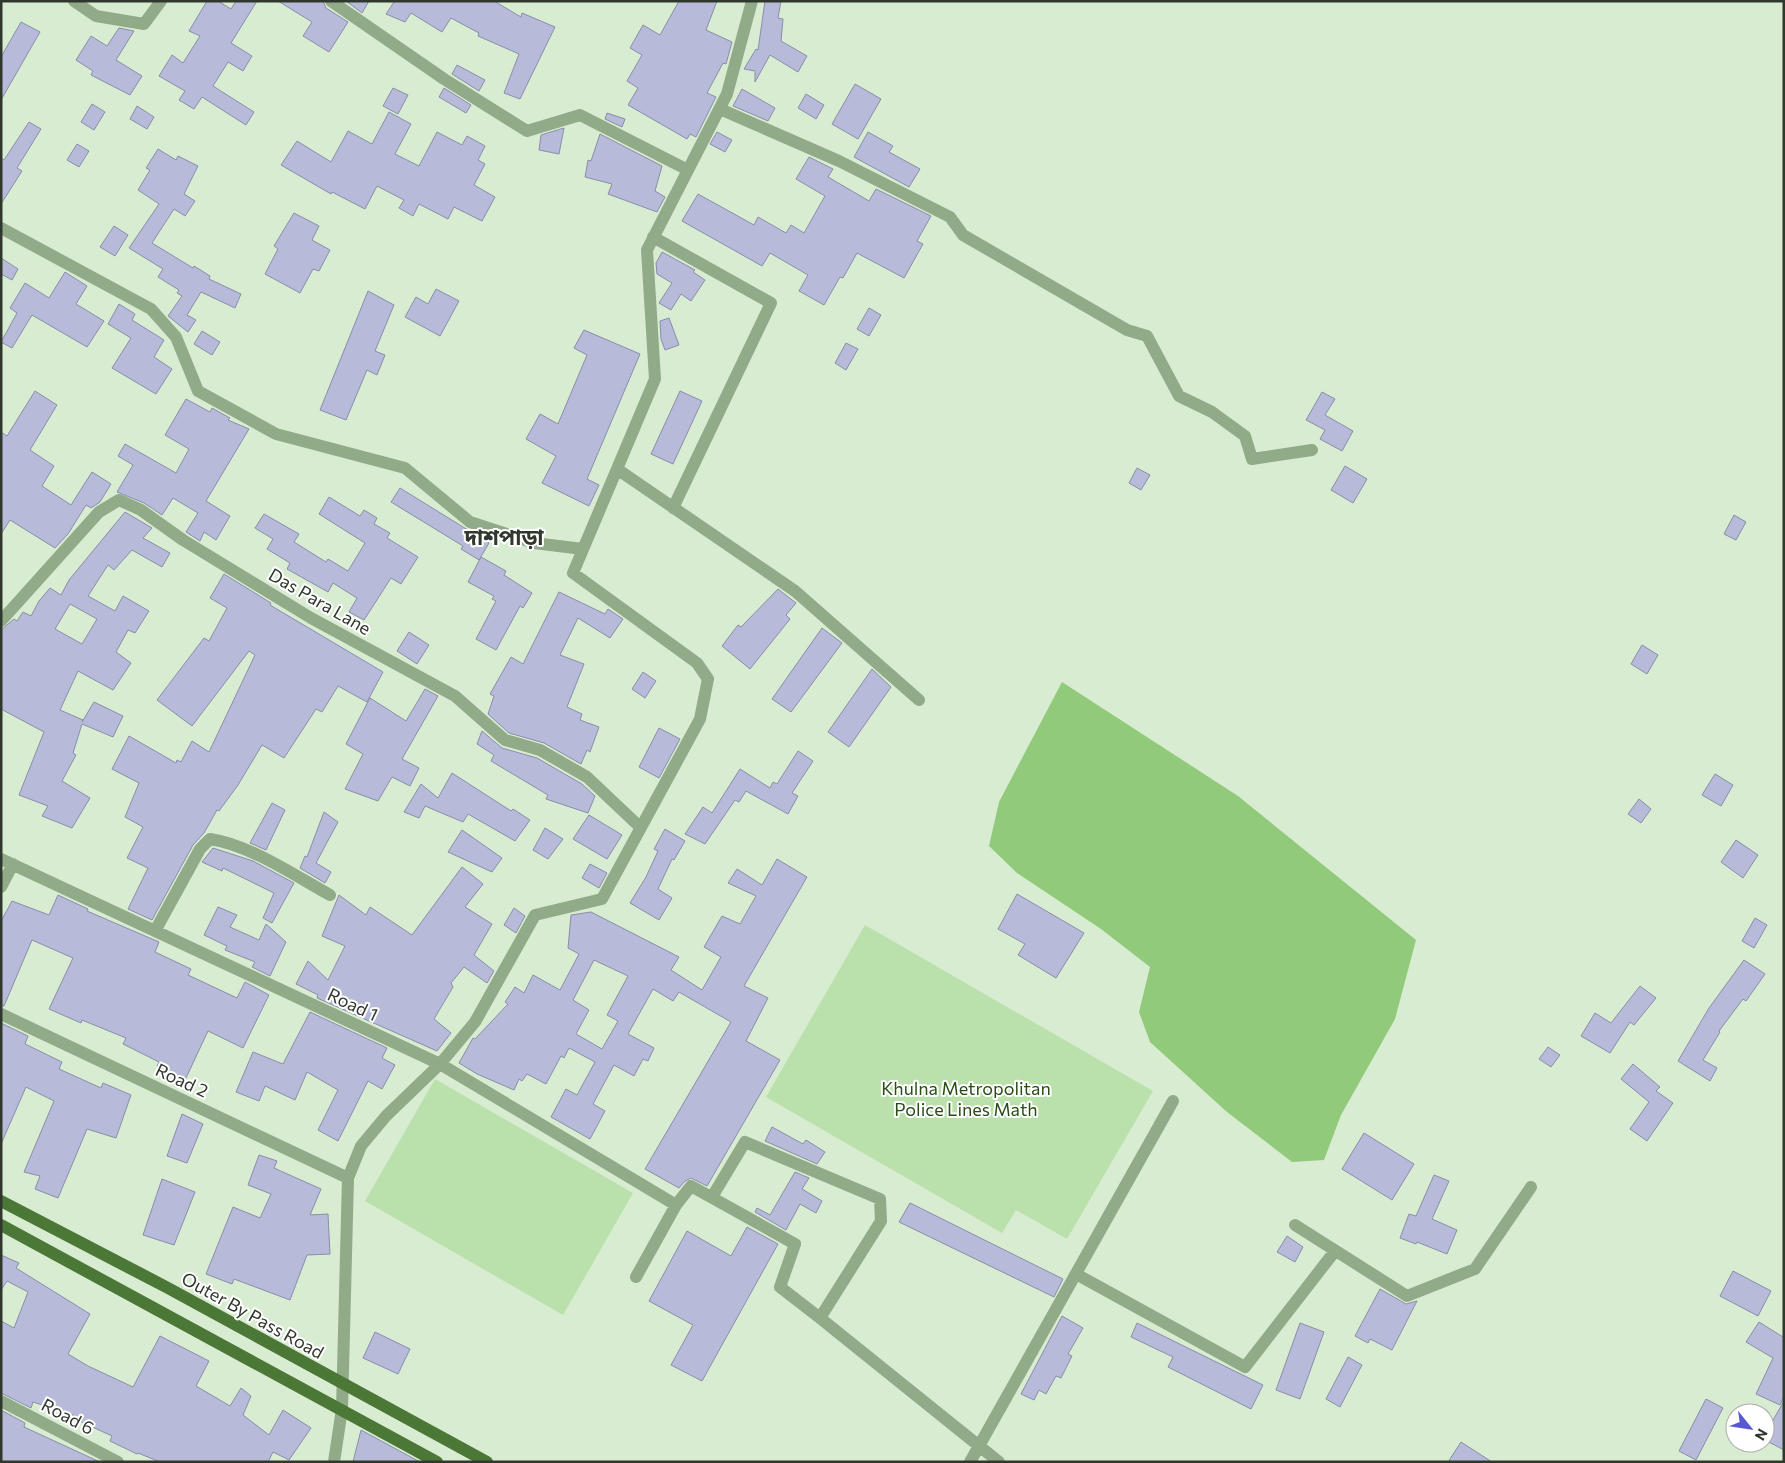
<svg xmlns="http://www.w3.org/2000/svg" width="1785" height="1463" viewBox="0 0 1785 1463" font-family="Commissioner,'Noto Sans Bengali',sans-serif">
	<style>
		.green { fill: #bae1ab }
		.water { fill: #91ca7a }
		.building { fill: #b7bbd9; stroke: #898daa; fill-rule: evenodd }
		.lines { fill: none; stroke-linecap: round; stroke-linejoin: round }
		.minor { stroke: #91aa88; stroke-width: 12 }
		.primary { stroke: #4b7737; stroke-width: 12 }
		.labels { text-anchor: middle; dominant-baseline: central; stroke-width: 4; stroke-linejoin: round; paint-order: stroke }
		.street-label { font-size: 18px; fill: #30382d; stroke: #fff }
		.park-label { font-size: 18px; fill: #284d16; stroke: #fff }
		.district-label { font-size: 22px; font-weight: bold; fill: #30382d; stroke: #fff }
	</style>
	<rect width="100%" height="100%" fill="#d8ecd1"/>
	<path class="green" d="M865 925 1153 1091 1067 1239 1016 1210 1002 1233 766 1097Z
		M435 1079 633 1193 563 1315 365 1201Z"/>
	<path class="water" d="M1062 682 1238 796 1416 940 1395 1019 1341 1115 1324 1160 1292 1162 1227 1112 1150 1042 1139 1012 1150 967 1101 929 1017 873 989 846 999 802Z"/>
	<path class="building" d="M207 1H218L231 9 236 1H257L231 43 252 56 243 71 228 62 213 86 254 112 246 125 202 97 194 109 179 100 185 91 159 76 172 55 183 63 200 36 189 31Z
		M278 1H323L326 8 348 22 329 52 303 36 312 22Z
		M346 1H369L362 13Z
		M392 1H494L521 17 522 13 555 27 520 99 504 93 519 54 478 36 479 33 451 18 442 32 411 13 405 22 386 14 394 2Z
		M679 1H717L706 30 732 42 726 64 723 63 707 93 716 97 696 137 690 134 687 139 628 105 638 88 627 81 642 55 630 48 643 25 660 35Z
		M765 1H781L778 18 783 19 781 41 807 56 798 72 770 55 755 82V71L744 69 756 49 758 50Z
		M21 22 40 32 1 100V57Z
		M119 28 134 31 116 60 142 76 130 95 91 75 93 71 76 60 91 36 107 46Z
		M457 65 485 80 479 91 452 74Z
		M855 84 881 99 858 139 832 124Z
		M393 88 408 95 398 114 383 106Z
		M444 88 471 105 466 113 439 97Z
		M742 89 775 108 768 121 733 106Z
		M806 94 824 105 816 119 798 108Z
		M92 104 105 112 94 130 81 122Z
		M137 106 154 117 147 129 130 119Z
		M389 112 411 124 395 154 419 166 437 132 462 145 467 136 485 146 478 160 485 164 474 185 495 197 482 221 454 207 448 219 419 204 413 216 399 208 404 200 377 186 365 209 332 192 331 194 281 165 297 141 331 162 348 131 372 144Z
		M607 113 625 119 622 127 605 119Z
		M29 122 41 129 17 168 22 171 1 204V158L4 160Z
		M564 128 559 154 539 150 541 135Z
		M717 132 732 140 725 152 710 144Z
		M868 132 893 146 889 152 920 169 909 187 854 157Z
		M600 134 662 166 655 191 665 197 657 212 608 194 612 184 585 177 588 160 591 161Z
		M77 144 89 151 79 167 67 160Z
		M158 149 176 160 178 156 198 166 184 194 195 201 185 216 174 209 152 243 193 268 194 266 210 276 209 279 241 294 235 308 201 292 187 315 196 320 188 332 168 316 182 296 177 293 179 290 158 277 163 269 129 248 159 204 138 190 150 170 146 168Z
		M809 157 833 169 828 177 869 201 876 189 931 216 917 241 923 244 904 278 857 253 843 278 840 277 824 305 799 291 808 275 770 253 762 266 682 221 698 194 754 225 758 217 786 233 791 225 804 233 825 196 796 179Z
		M294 213 319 226 312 240 330 250 319 271 313 269 300 293 265 274 278 249 274 246Z
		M114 226 128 235 115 256 100 247Z
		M662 252 695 270 693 272 705 280 691 301 681 294 671 310 659 303 672 283 657 274 656 263Z
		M1 258 18 269 12 280 1 274Z
		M65 272 87 286 76 304 104 321 87 347 32 315 12 348 1 342 17 313 10 308 25 283 49 298Z
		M436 289 459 301 440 336 405 317 416 297 428 304Z
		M368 291 394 305 375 351 385 355 377 375 367 370 346 420 320 410Z
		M119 304 135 314 132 320 164 340 154 357 172 369 156 394 112 368 131 338 108 324Z
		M869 308 881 315 869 336 857 329Z
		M669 318 679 345 665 350 661 339 660 321Z
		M584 330 640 354 587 479 599 485 589 506 542 483 556 456 526 439 540 414 558 424 587 355 574 348Z
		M202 331 220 342 212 355 194 344Z
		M846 343 858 349 846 370 835 363Z
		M35 391 57 405 30 450 54 466 42 486 71 505 92 472 111 484 100 502 91 508 86 505 68 534 55 548 10 520 1 534V432L7 436Z
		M680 391 702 401 673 464 651 454Z
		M1322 392 1335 399 1325 415 1353 431 1342 451 1320 439 1325 430 1306 420Z
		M186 399 210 412 212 408 230 418 228 420 249 429 206 501 230 516 216 540 204 532 200 541 186 532 198 513 173 498 162 515 144 503 117 492 133 465 118 456 125 444 176 473 189 449 165 435Z
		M1345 466 1367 479 1353 503 1331 490Z
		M1137 468 1150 475 1141 490 1129 483Z
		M400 488 489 543 479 560 461 549 463 546 391 502Z
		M329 497 360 516 364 510 377 518 374 524 390 533 387 538 418 557 401 584 391 578 364 620 349 612 357 598 333 583 328 592 287 569 290 563 267 549 273 539 255 528 264 514 299 534 294 542 326 562 328 559 348 571 365 543 319 514Z
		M125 512 152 528 143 538 170 553 162 567 132 550 114 570 108 565 88 596 115 611 123 596 149 611 135 633 128 630 116 652 131 663 113 690 78 671 60 710 83 720 82 722 94 702 123 716 113 737 82 724 73 753 76 755 62 781 90 798 72 828 42 816 48 806 19 795 44 732 1 709V630L14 619 17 621 23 612 31 616 39 601 50 588 61 595 69 580ZM70 604 97 619 82 644 55 629Z
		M1734 515 1746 522 1736 540 1724 534Z
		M481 557 506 571 504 575 532 593 523 608 520 606 496 650 476 639 496 601 492 599 494 596 468 582Z
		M224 574 271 603 270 605 383 672 367 702 338 686 322 712 316 709 284 758 262 745 238 785 219 811 217 810 204 833 193 845 152 920 128 909 148 868 127 858 143 827 125 817 139 783 112 769 129 736 176 763 177 760 181 762 192 741 209 752 255 655 249 651 192 726 157 700 204 638 209 641 227 608 210 598Z
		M778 589 796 603 786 615 790 619 750 669 722 646 738 625 741 627Z
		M559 592 605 614 608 609 623 619 610 638 578 618 560 655 584 664 567 707 582 714 580 720 599 727 590 752 587 750 581 764 544 743 509 733 488 714 494 696 490 694 511 657 523 664Z
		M822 628 842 643 791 712 772 699Z
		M409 632 429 645 417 664 397 651Z
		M1642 645 1658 655 1647 674 1631 664Z
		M872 669 891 687 849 747 828 732Z
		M643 672 656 681 645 698 632 689Z
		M425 689 438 696 402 759 419 768 410 786 392 777 378 801 345 789 363 754 346 744 370 698 406 721Z
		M659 728 680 739 659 778 639 767Z
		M482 731 502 748 537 758 582 784 595 796 588 813 546 799 548 795 491 761 494 755 477 744Z
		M798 751 813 761 792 793 798 796 788 814 746 791 739 802 735 800 705 844 685 834 703 807 712 813 740 769 770 788 773 782 777 784Z
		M452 773 511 811 513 809 530 820 515 841 468 814 463 822 425 806 419 818 404 812 421 784 438 798Z
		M1715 774 1733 785 1721 806 1702 795Z
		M1639 799 1651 809 1641 823 1628 814Z
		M272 803 285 810 266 850 250 843Z
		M324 812 338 822 316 863 331 872 325 883 300 868 305 856 307 857Z
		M589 815 622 835 607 859 573 839Z
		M545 828 563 839 548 859 533 850Z
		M665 829 685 841 674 860 672 859 658 889 672 898 659 920 630 903 646 877 658 851 654 849Z
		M462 830 502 858 492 872 448 852Z
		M1736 840 1758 855 1743 878 1721 862Z
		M213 848 253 861 294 883 272 923 263 918 274 893 223 868 222 871 202 862Z
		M777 859 807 877 744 986 768 998 746 1041 780 1060 707 1186 691 1178 685 1181 679 1188 645 1169 731 1022 679 992 673 1001 653 989 628 1034 654 1048 648 1061 643 1059 634 1076 614 1065 593 1104 605 1111 590 1139 551 1117 566 1089 577 1095 595 1062 569 1048 564 1058 561 1056 546 1084 527 1074 522 1081 519 1079 514 1090 477 1074 459 1063 473 1038 475 1039 508 1004 505 1002 515 987 524 993 533 975 560 990 579 954 568 948 571 915 591 912 679 957 671 970 702 990 721 957 704 947 722 916 740 924 756 896 728 883 737 869 762 885ZM594 960 628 976 607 1015 618 1021 602 1049 576 1034 589 1010 573 1000Z
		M590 864 607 873 599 888 582 878Z
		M462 867 483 884 465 907 492 924 474 955 494 971 487 983 464 967 451 983 453 987 434 1019 451 1033 437 1051 317 998 318 995 296 984 308 961 328 980 345 946 322 936 339 895 366 915 370 907 412 935Z
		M1017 894 1084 933 1056 978 1018 955 1025 944 998 929Z
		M58 895 88 909 87 911 159 942 155 952 191 969 188 975 237 998 245 982 269 995 243 1048 208 1031 185 1080 157 1066 159 1062 123 1044 126 1038 82 1020 81 1023 49 1009 73 958 32 940 4 1006H1V921L12 901 49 915Z
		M218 907 237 915 230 927 259 940 266 924 286 942 270 976 252 967 255 962 225 950 227 946 204 935Z
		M514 908 525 916 516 933 504 925Z
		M1755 918 1767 925 1754 948 1742 941Z
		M1744 960 1765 974 1746 1001 1743 999 1719 1031 1720 1032 1703 1060 1717 1068 1710 1081 1678 1061 1709 1008Z
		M1640 986 1656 998 1634 1025 1630 1022 1610 1053 1581 1036 1595 1013 1611 1023Z
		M310 1012 387 1048 382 1058 395 1065 382 1089 368 1081 338 1141 318 1130 338 1090 307 1072 295 1100 265 1086 259 1101 236 1092 253 1052 283 1064Z
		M1 1023 28 1036 25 1044 62 1062 59 1069 101 1088 103 1083 131 1095 116 1138 87 1129 58 1198 35 1189 40 1176 24 1172 54 1101 26 1087 1 1144Z
		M1548 1047 1560 1055 1551 1067 1539 1059Z
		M1633 1064 1660 1087 1656 1091 1673 1103 1647 1141 1630 1129 1649 1102 1621 1079Z
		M182 1114 203 1124 187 1163 167 1156Z
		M772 1127 803 1144 806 1140 825 1152 817 1164 765 1141Z
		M1364 1133 1414 1164 1392 1200 1342 1169Z
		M259 1155 277 1161 274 1168 321 1189 310 1215 328 1214 330 1254 307 1255 290 1300 234 1279 232 1284 206 1274 233 1207 260 1218 271 1194 248 1185Z
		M795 1172 809 1178 802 1189 822 1201 816 1213 800 1204 786 1230 755 1212 757 1208 770 1215Z
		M1434 1175 1449 1181 1432 1219 1457 1230 1447 1254 1417 1242 1416 1244 1400 1238 1409 1214 1416 1216Z
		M162 1179 195 1192 174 1245 143 1235Z
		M910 1203 1063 1279 1054 1297 899 1222Z
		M747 1227 778 1244 702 1381 671 1365 693 1325 649 1301 687 1231 731 1256Z
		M1287 1236 1303 1247 1295 1262 1277 1252Z
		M1 1255 19 1263 16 1268 90 1314 68 1354 88 1366 133 1387 160 1336 209 1361 196 1386 230 1406 241 1388 251 1396 243 1415 269 1435 283 1410 311 1428 289 1460 273 1452 268 1462H160L138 1453 137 1454 110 1441 112 1436 75 1419 76 1416 33 1402 31 1408 1 1393V1321L14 1328 28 1292 7 1281 1 1290Z
		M1733 1271 1771 1291 1758 1316 1720 1296Z
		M1380 1289 1406 1304 1417 1301 1392 1350 1370 1339 1368 1343 1355 1336Z
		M1062 1316 1083 1328 1068 1354 1072 1356 1061 1378 1056 1376 1046 1394 1039 1390 1034 1400 1021 1394Z
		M1759 1322 1783 1337 1784 1335V1396L1780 1405 1756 1394 1773 1358 1746 1342Z
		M1137 1323 1263 1385 1251 1409 1168 1367 1173 1357 1131 1337Z
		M1300 1323 1324 1332 1300 1399 1276 1390Z
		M375 1332 410 1349 398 1374 363 1358Z
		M1348 1357 1362 1365 1340 1407 1326 1399Z
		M1706 1399 1723 1408 1696 1460 1679 1451Z
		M1784 1401V1450L1765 1440V1434Z
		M1 1410 25 1423 24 1427 100 1462H1Z
		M361 1430 420 1462H353Z
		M1461 1442 1492 1462H1448Z"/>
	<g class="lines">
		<path class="minor" d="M74 1 96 16 144 24 161 1
			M331 1 444 79 527 131 580 115 688 170
			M720 109 839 161 950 217 963 235 1127 330 1147 336 1179 396 1212 412 1245 436 1252 459 1312 450
			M1 228 151 309 176 337 198 391 276 434 405 468 470 522 534 543 583 549
			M653 237 771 303 673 508
			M617 469 795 591 919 700
			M1 621 99 512 119 500 141 510 183 540 311 618 455 696 505 740 540 750 587 777 641 828
			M1 859 440 1064 676 1205
			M1 887 13 864
			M155 931 200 849 210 839C250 845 294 875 330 895
			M1 1014 348 1178
			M712 1197 745 1142 880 1199 881 1221 820 1318 999 1462
			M1295 1225 1407 1296 1475 1269 1531 1187
			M1076 1274 1245 1367 1335 1251
			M636 1277 676 1205 691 1186 795 1244 780 1287 820 1318
			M1 1401 118 1462
			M334 1462 342 1409 348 1178 361 1146 386 1116 440 1064 475 1022 535 915 602 899 700 719 708 679 697 663 573 573 655 379 647 250 727 94 752 1
			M970 1462 1173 1101"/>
		<path class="primary" d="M1 1201 168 1288 487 1462
			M1 1225 437 1462"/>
	</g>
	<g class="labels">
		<g class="street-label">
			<text transform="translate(320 601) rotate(30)">Das Para Lane</text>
			<text transform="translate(353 1004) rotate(25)">Road 1</text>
			<text transform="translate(182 1080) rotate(25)">Road 2</text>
			<text transform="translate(253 1315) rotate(29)">Outer By Pass Road</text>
			<text transform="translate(68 1416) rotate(28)">Road 6</text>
		</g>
		<g class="park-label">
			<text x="966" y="1088">Khulna Metropolitan<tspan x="966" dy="21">Police Lines Math</tspan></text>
		</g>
		<g class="district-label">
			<text x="504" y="536">দাশপাড়া</text>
		</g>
	</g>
	<rect width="1785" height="1463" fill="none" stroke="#30382d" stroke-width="5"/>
	<g transform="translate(1750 1428) rotate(120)"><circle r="24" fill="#ffffff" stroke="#acafab"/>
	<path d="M0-4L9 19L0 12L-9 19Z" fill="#5b59d1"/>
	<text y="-8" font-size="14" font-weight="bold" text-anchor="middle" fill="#30382d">N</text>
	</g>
</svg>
